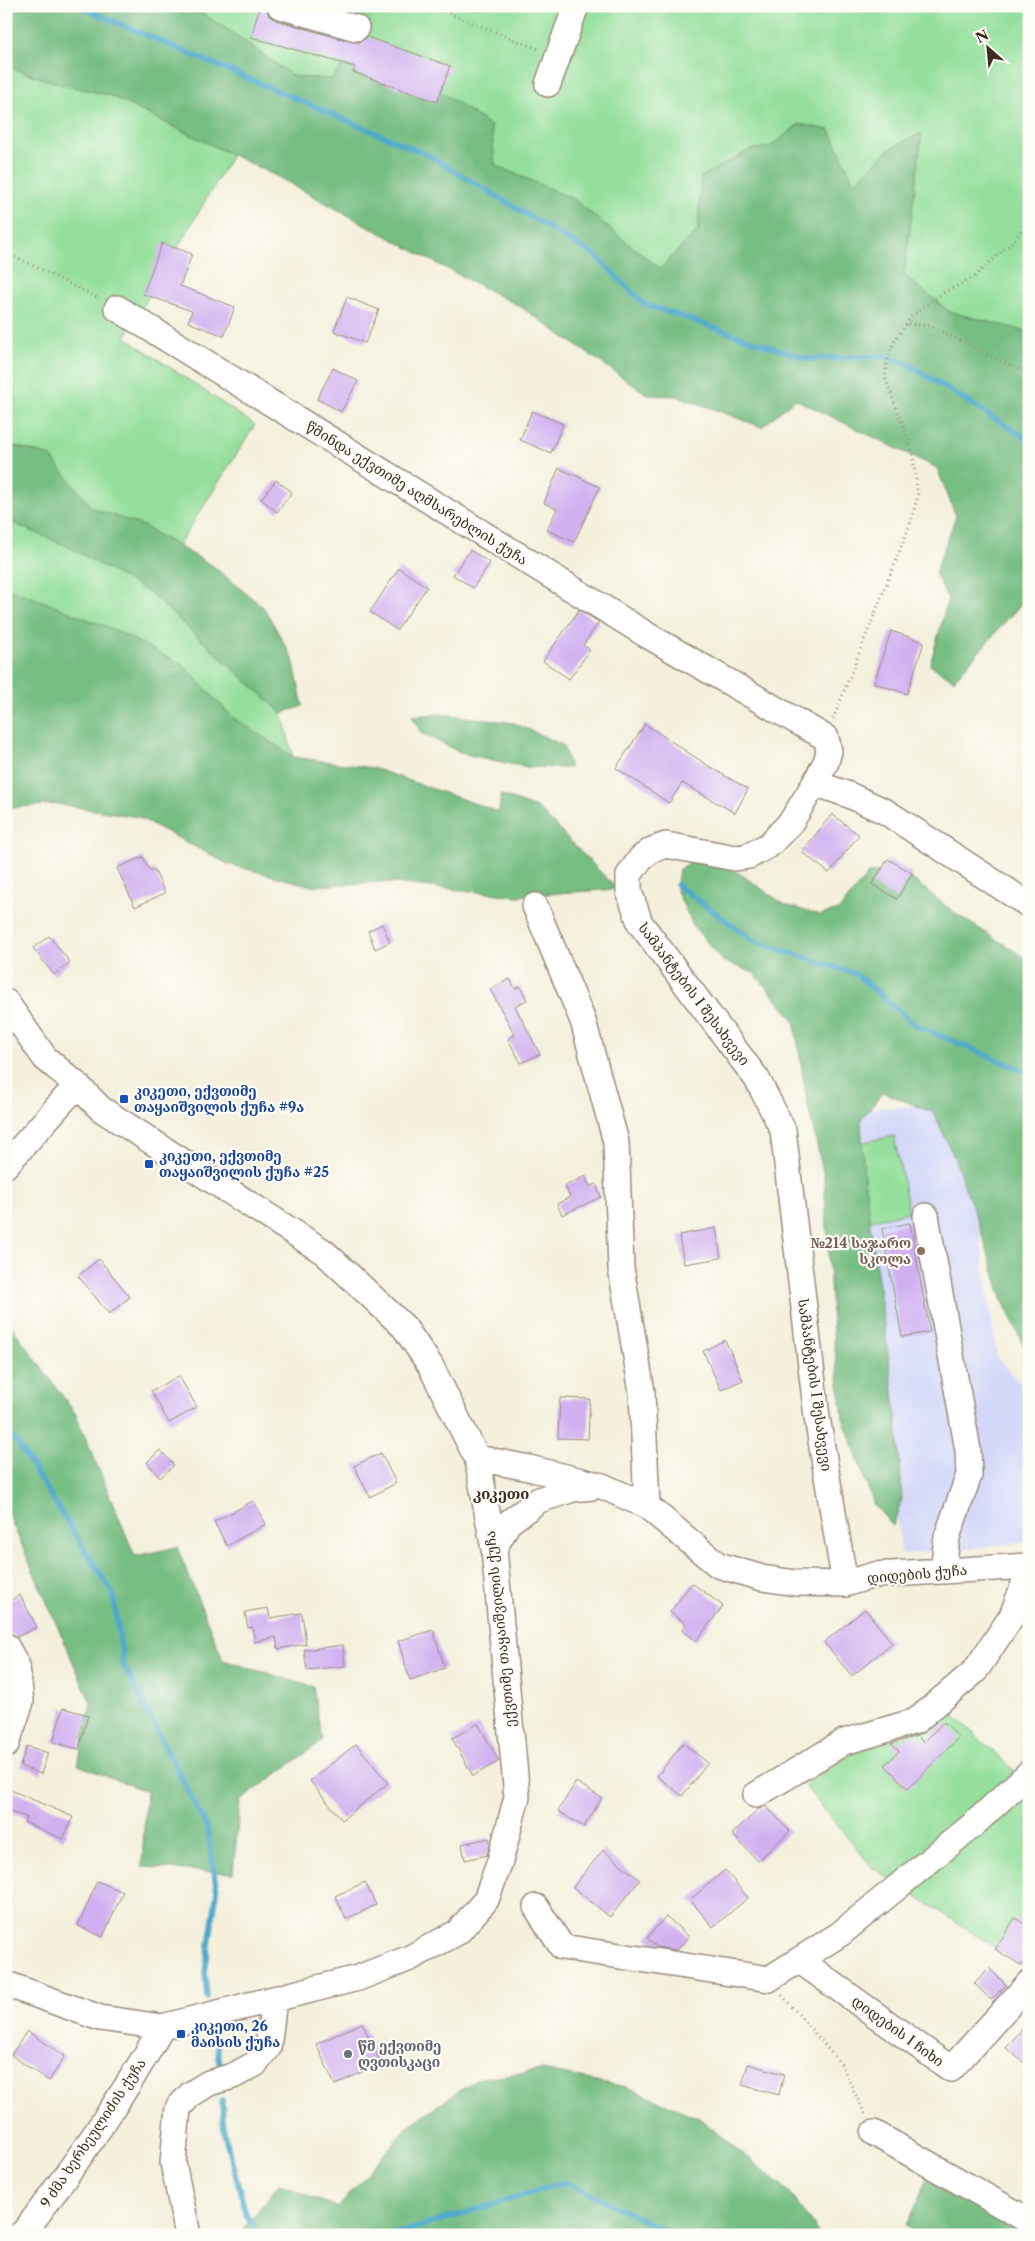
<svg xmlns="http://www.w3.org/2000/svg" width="1035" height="2241" viewBox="0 0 1035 2241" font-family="'Libre Caslon Text','Noto Serif Georgian',serif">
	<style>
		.built { fill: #d4d8f9 }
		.green { fill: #94df9b; stroke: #68845c }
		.forest { fill: #77be83; stroke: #597450 }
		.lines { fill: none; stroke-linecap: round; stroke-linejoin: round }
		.stream { stroke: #4da8cb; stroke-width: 5.5 }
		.building { fill: #d0b0f0 }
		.minor-casing { stroke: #988d7d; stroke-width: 28 }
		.path { stroke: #988d7d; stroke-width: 3; stroke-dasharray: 1 4; stroke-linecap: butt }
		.minor { stroke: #fff; stroke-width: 25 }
		.transit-dot { fill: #1a4fb4; stroke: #fdfcf7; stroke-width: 2 }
		.education-dot { fill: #8d6e63; stroke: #fdfcf7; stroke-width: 2 }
		.worship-dot { fill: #6b7280; stroke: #fdfcf7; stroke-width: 2 }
		.labels { text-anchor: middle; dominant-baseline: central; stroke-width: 4.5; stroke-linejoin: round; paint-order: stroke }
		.street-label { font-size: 14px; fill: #3b2a1e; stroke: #fdfcf7 }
		.transit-label { font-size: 14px; font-weight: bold; fill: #164399; stroke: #fdfcf7; text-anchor: start }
		.education-label { font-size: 14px; font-weight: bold; fill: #785e54; stroke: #fdfcf7; text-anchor: end }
		.worship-label { font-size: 14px; font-weight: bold; fill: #5b616d; stroke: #fdfcf7; text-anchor: start }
		.neighbourhood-label { font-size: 15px; font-weight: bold; fill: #3b2a1e; stroke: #fdfcf7 }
	</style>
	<rect width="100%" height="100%" fill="#fdfcf7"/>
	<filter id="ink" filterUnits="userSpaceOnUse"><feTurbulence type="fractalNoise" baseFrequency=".02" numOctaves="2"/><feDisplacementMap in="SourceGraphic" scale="10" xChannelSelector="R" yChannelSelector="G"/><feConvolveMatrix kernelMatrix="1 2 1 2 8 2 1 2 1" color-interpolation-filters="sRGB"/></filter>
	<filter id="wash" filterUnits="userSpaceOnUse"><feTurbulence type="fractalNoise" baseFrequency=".0096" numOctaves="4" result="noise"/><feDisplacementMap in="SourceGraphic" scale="20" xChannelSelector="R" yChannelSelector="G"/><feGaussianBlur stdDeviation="1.12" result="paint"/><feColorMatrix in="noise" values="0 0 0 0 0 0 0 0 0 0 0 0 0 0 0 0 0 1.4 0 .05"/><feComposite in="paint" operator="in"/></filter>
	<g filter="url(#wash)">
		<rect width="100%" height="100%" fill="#f4f0dc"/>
		<path class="built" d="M932 1104 967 1143 997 1358 1029 1391V1542L902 1555 845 1140 862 1109Z"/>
		<path class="green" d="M190 6H1029V332L950 312 904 275 921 133 891 148 854 183 799 124 770 147 750 150 701 177 698 230 660 269 573 199 495 165 491 126 331 79 294 77 230 31Z
			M6 64 14 69 60 84 109 95 232 155 125 337 255 425 178 546 143 526 92 508 50 456 6 444Z
			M6 520 69 547 150 593 282 713 293 757 232 717 184 666 117 631 6 587Z
			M894 1136 909 1212 868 1221 853 1144Z
			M949 1711 1029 1784V1956L1020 1964 872 1867 804 1785 853 1753 920 1731Z"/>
		<path class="forest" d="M6 6H190L230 31 294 77 331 79 358 47 416 75 491 126 495 165 573 199 660 269 698 230 701 177 750 150 770 147 800 124 830 130 854 183 891 148 922 133 904 275 950 312 1029 332V593L1027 597 954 680 930 665 948 599 935 573 956 516 937 468 795 399 762 427 678 396 648 395 521 307 436 263 276 176 109 95 60 84 14 69 6 64Z
			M6 444 50 456 92 508 143 526 213 566 264 608 293 659 303 706 282 713 150 593 69 547 6 520Z
			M6 587 117 631 184 666 232 717 293 757 373 768 499 812 501 795 539 809 617 889 517 896 384 882 312 886 228 864 138 817 57 804 6 808Z
			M441 714 514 723 563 745 570 768 525 767 464 754 421 733 412 716Z
			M702 855 742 875 785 905 820 915 839 910 869 873 901 870 956 914 1029 960V1357L1003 1301 977 1219 954 1157 934 1113 883 1092 861 1120 864 1178 897 1420 902 1499 893 1526 874 1505 843 1418 833 1333 824 1176 808 1106 794 1020 754 973 723 961 694 927 676 890 679 869Z
			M6 1319 75 1413 135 1556 177 1547 223 1660 313 1687 322 1741 240 1801 233 1873 142 1867 146 1791 78 1765 91 1703 6 1509Z
			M542 2070 626 2087 699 2118 788 2191 820 2235H239L279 2184 338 2208 408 2126 476 2079Z
			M928 2178 1023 2235H915L906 2225Z"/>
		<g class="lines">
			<path class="stream" d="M78 6 426 154 596 256 644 304 807 359 888 356 911 366 1029 440
				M677 885 754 941 856 974 915 1025 1029 1073
				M6 1433 16 1441 113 1594 124 1666 207 1828 217 1891 205 1972 207 1998
				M217 2044 221 2070
				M222 2100 224 2133 247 2217 261 2235
				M393 2235 566 2182 674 2235"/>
		</g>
		<g id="blocks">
			<path class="building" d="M260 6H266L269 16 276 20 352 42H360L367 37 450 66 437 102 353 72 355 67 251 37Z
				M162 243 192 254 180 286 235 307 224 336 188 322 192 311 143 294Z
				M347 297 379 310 365 343 334 331Z
				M333 368 358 381 341 412 317 399Z
				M532 411 563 424 551 453 520 440Z
				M559 468 600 487 574 542 547 530 557 509 544 503Z
				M276 480 292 492 277 512 261 499Z
				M470 550 490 563 473 588 453 575Z
				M399 568 427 587 397 630 370 612Z
				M579 610 599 622 583 645 590 650 569 679 543 661Z
				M891 631 924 642 907 694 874 683Z
				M645 724 710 767 748 789 735 813 682 783 669 803 616 768Z
				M832 814 859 835 829 873 802 852Z
				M143 857 150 871 154 869 165 893 135 907 117 868Z
				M888 859 912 873 897 899 872 884Z
				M382 924 390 942 375 949 368 931Z
				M49 936 70 962 54 975 33 948Z
				M510 979 515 989 520 986 527 1000 515 1006 540 1054 521 1063 508 1039 515 1035 490 989Z
				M585 1176 590 1187 596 1184 601 1197 562 1215 557 1204 570 1197 565 1186Z
				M910 1223 930 1332 902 1337 882 1229Z
				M716 1228 721 1258 684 1264 679 1235Z
				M99 1259 130 1297 109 1314 78 1276Z
				M725 1340 743 1380 721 1390 703 1351Z
				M179 1376 197 1407 169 1423 151 1391Z
				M560 1398 590 1399 588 1439 558 1438Z
				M160 1450 174 1465 160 1478 147 1462Z
				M381 1453 396 1483 370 1497 354 1466Z
				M253 1501 266 1524 227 1546 214 1522Z
				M692 1583 723 1606 696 1641 682 1630 686 1624 670 1612Z
				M20 1595 37 1627 17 1637 6 1632V1603Z
				M268 1608 270 1618 302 1613 306 1644 278 1649 276 1637 255 1642 252 1627 248 1628 245 1612Z
				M865 1609 892 1643 852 1676 824 1642Z
				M433 1630 445 1668 410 1680 398 1641Z
				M343 1645 345 1666 307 1670 304 1650Z
				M63 1708 88 1715 79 1749 53 1742Z
				M944 1722 959 1737 908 1789 885 1765 899 1751 891 1744 917 1736 923 1742Z
				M478 1724 499 1761 473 1776 452 1738Z
				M683 1743 708 1763 682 1796 657 1776Z
				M356 1744 388 1783 342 1820 310 1781Z
				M27 1746 48 1753 41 1774 20 1766Z
				M576 1782 602 1798 584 1827 558 1811Z
				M6 1788 73 1817 63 1839 24 1822 26 1817 6 1811Z
				M766 1806 790 1831 758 1861 732 1834 759 1809Z
				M489 1838 490 1843 487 1855 465 1860 462 1844Z
				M603 1850 640 1880 610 1917 573 1887Z
				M725 1870 748 1898 713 1927 690 1900Z
				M97 1881 123 1892 103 1937 78 1926Z
				M365 1882 376 1905 346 1919 335 1896Z
				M666 1916 689 1937 677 1950 657 1947 647 1938Z
				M1015 1918 1029 1927V1956L1022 1966 995 1949Z
				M989 1968 1006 1985 991 2000 974 1983Z
				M1029 2021V2067L1006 2048Z
				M362 2023 381 2063 335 2085 316 2044Z
				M27 2031 65 2056 49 2081 11 2055Z
				M748 2064 784 2074 779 2095 742 2085Z"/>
		</g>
	</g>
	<g filter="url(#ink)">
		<use href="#blocks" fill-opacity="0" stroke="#988d7d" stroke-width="1"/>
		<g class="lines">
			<g class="minor-casing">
				<path id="minor" d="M280 6 356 28
					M548 84 576 6
					M117 308 647 635 826 738 829 751 826 762 815 783 791 822 769 845 749 856 735 858 666 845 652 850 641 858 629 875V891L640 923 757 1079 783 1130 817 1417 845 1584
					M815 783 849 795 886 812 1029 905
					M535 906 583 1021 616 1142 621 1268 642 1392 647 1506
					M6 1002 45 1058 77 1085 101 1109 324 1252 404 1327 430 1365 477 1458 494 1549 517 1797 500 1861 486 1900 458 1932 410 1958 358 1978 162 2027 100 2018 6 1984
					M6 1165 77 1085
					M926 1216 968 1450 969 1475 947 1537 943 1571
					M477 1458 529 1468 602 1486 647 1506 718 1565 762 1578 796 1583 845 1584 874 1575 1029 1566
					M494 1549 508 1523 539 1500 573 1489 592 1487
					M6 1646 17 1666 21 1702 6 1745
					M756 1795 844 1742 916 1721 975 1671 1012 1616 1029 1571
					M536 1907 562 1947 769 1979 840 1934 974 1824 1029 1773
					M799 1960 951 2069 1029 1983
					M874 2133 1029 2221
					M20 2235 25 2231C74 2166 122 2099 162 2027
					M188 2235 173 2163 178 2108 191 2094 209 2083 233 2076 255 2064 268 2048 274 2000"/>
			</g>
			<path class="path" d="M430 6 538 49
				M6 252 100 299
				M908 324 930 326 1013 367 1029 372
				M833 719 911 522 918 495 912 450 885 377 888 356 895 340 912 316 941 294 975 276 1015 239 1029 218
				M782 1995 841 2064 865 2114"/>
			<use href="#minor" class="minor"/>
		</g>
	</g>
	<g class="transit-dot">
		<rect x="119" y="1094" width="10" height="10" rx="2.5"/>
		<rect x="144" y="1159" width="10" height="10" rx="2.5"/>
		<rect x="176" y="2029" width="10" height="10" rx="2.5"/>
	</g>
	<circle class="education-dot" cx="921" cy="1251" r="5"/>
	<circle class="worship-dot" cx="348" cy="2054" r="5"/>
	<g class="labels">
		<g class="street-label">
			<text transform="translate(417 493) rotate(32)">წმინდა ექვთიმე აღმსარებლის ქუჩა</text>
			<text transform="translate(694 994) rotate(53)">სამპანტების I შესახვევი</text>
			<text transform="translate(815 1385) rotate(82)">სამპანტების I შესახვევი</text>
			<text transform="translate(917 1574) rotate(-5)">დიდების ქუჩა</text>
			<text transform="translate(500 1629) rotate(-96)">ექვთიმე თაყაიშვილის ქუჩა</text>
			<text transform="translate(898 2031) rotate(36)">დიდების I ჩიხი</text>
			<text transform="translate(93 2133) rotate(-56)">9 ძმა ხერხეულიძის ქუჩა</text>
		</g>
		<g class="transit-label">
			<text x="134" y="1091">კიკეთი, ექვთიმე<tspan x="134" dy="16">თაყაიშვილის ქუჩა #9ა</tspan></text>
			<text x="159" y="1156">კიკეთი, ექვთიმე<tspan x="159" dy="16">თაყაიშვილის ქუჩა #25</tspan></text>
			<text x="191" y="2026">კიკეთი, 26<tspan x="191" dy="16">მაისის ქუჩა</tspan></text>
		</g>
		<g class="education-label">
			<text x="911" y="1243">№214 საჯარო<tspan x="911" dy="16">სკოლა</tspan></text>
		</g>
		<g class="worship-label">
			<text x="358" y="2046">წმ ექვთიმე<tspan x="358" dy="16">ღვთისკაცი</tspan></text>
		</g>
		<g class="neighbourhood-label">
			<text x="501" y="1493">კიკეთი</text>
		</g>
	</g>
	<rect width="1035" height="2241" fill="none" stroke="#fdfcf7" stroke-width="25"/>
	<g transform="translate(988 48) rotate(333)" stroke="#fdfcf7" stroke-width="4" paint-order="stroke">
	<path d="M0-4L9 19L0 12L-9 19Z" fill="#3b2a1e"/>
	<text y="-8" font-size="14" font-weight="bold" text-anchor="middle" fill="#3b2a1e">N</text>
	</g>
</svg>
